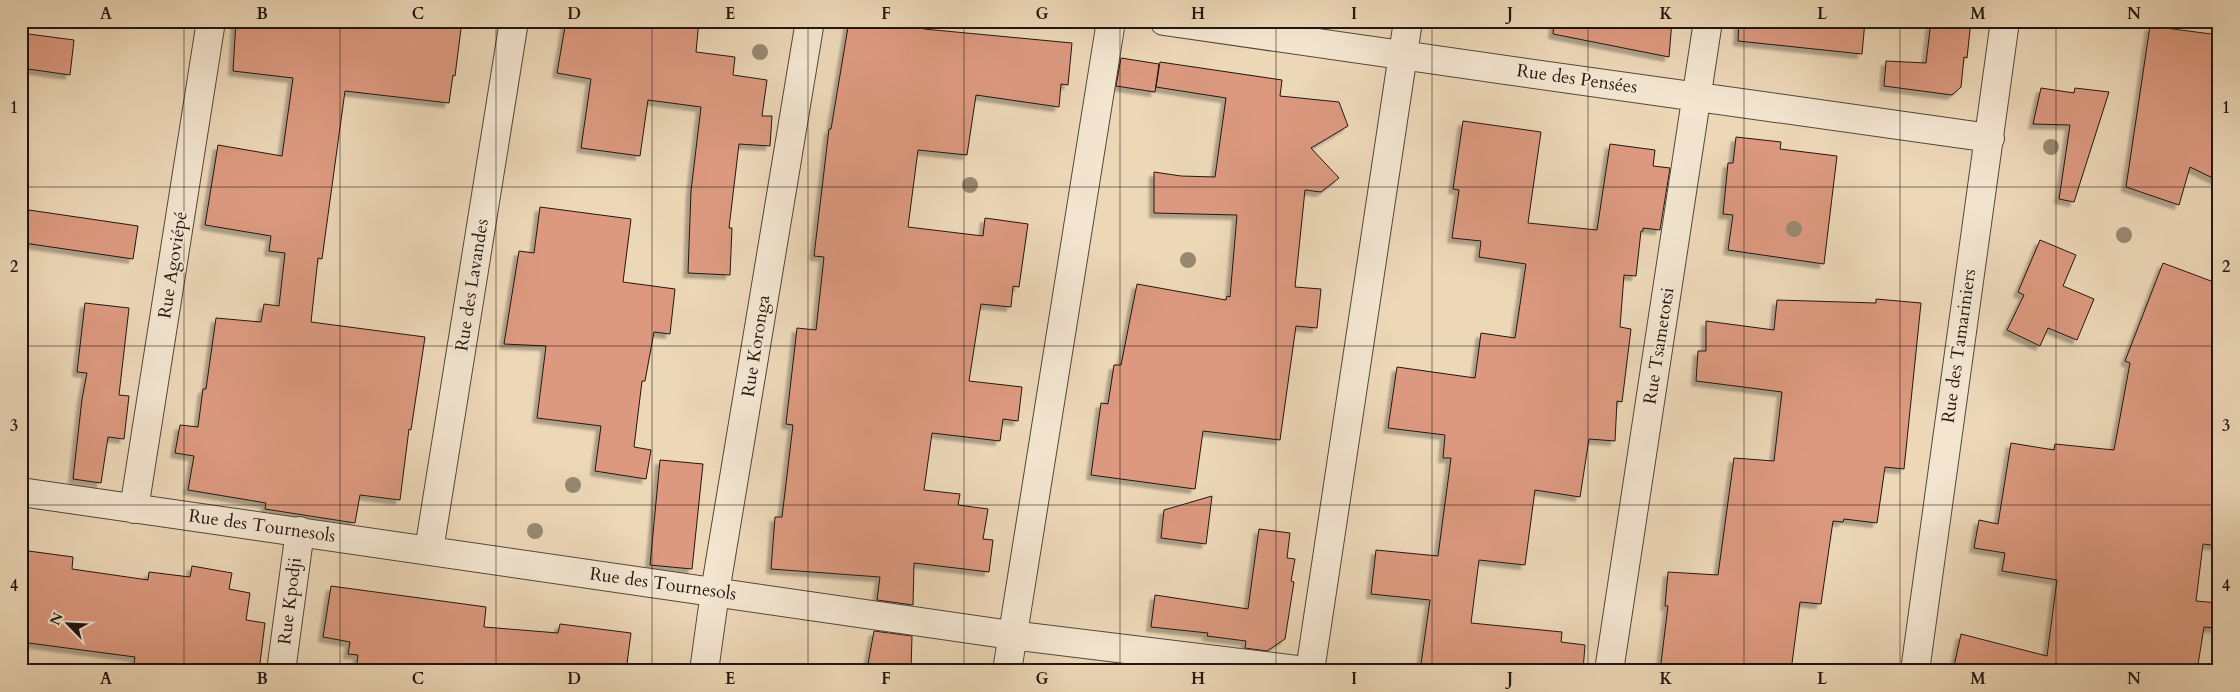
<svg xmlns="http://www.w3.org/2000/svg" width="2240" height="692" viewBox="0 0 2240 692" font-family="Cardo,serif">
	<style>
		.building { fill: #dc997f; stroke: #221611; filter: url(#shadow) }
		.lines { fill: none; stroke-linecap: round; stroke-linejoin: round }
		.minor-casing { stroke: #54463a; stroke-width: 30 }
		.minor { stroke: #f3e5d0; stroke-width: 28 }
		.tree { fill: #978870 }
		.grid { fill: none; stroke: #221611; stroke-width: 1; stroke-opacity: 0.55 }
		.labels { text-anchor: middle; dominant-baseline: central; stroke-width: 4; stroke-linejoin: round; paint-order: stroke }
		.street-label { font-size: 18px; fill: #221611; stroke: #f3e5d0 }
		.neatline { fill: none; stroke: #221611; stroke-width: 2 }
		.grid-label { font-size: 16px; text-anchor: middle; font-weight: bold; fill: #221611 }
	</style>
	<defs>
		<filter id="shadow"><feDropShadow dx="-4.5" dy="4.5" stdDeviation="1" flood-color="#0004"/></filter>
	</defs>
	<rect width="100%" height="100%" fill="#ecd7b7"/>
	<filter id="stains"><feTurbulence type="fractalNoise" baseFrequency=".004" numOctaves="4"/><feColorMatrix values="0 0 0 0 .2 0 0 0 0 .09 0 0 0 0 .02 0 0 0 .5 -.17"/></filter>
	<radialGradient id="worn" r=".72"><stop offset=".6" stop-color="#630" stop-opacity="0"/><stop offset="1" stop-color="#630" stop-opacity=".3"/></radialGradient>
	<path class="building" d="M236 21H265L302 25 303 21H462L455 76 453 75 449 103 345 91 322 259 318 258 311 322 425 337 411 430 409 429 400 500 360 495 355 523 265 509 266 503 188 490 194 456 175 453 180 425 198 427 203 389H206L216 318 261 322 264 304 279 306 285 253 269 251 271 236 205 225 218 145 282 156 293 78 233 71Z
		M566 21H699L696 52 735 57 733 75 767 80 762 116H772L770 146 739 144 729 228H732L730 275 688 273 691 191 701 107 648 100 640 156 581 148 591 79 557 73Z
		M849 21H925L924 29 1072 43 1068 85 1061 84 1059 107 976 95 967 155 918 150 908 227 983 236 985 218 1028 224 1019 287 1013 286 1011 307 981 304 969 381 1022 387 1018 421 1003 419 1000 441 932 433 924 490 960 494 958 505 988 509 983 539 993 540 989 572 914 563 913 605 877 600 880 577 771 569 775 517H782L793 425 786 424 797 328 816 330 824 257 814 256 829 129H831Z
		M1554 21H1672L1669 57 1553 34Z
		M1739 21H1865L1862 54 1738 41Z
		M1931 21H1971L1967 58 1964 57 1961 87 1952 95 1884 86 1886 61 1926 63Z
		M2150 26 2219 35V181L2190 167 2179 205 2126 187Z
		M21 33 74 40 70 75 21 68Z
		M1121 58 1159 64 1155 92 1116 86Z
		M1160 62 1282 80 1280 96 1339 102 1348 126 1311 148 1339 178 1321 192 1305 190 1295 287 1321 289 1317 328 1296 326 1280 440 1203 431 1195 489 1091 475 1101 403 1108 404 1114 365H1121L1137 284 1226 300 1227 296 1230 297 1237 215 1154 213V172L1181 176 1215 177 1226 98 1156 87Z
		M2041 88 2074 93 2075 88 2109 92 2074 202 2059 199 2070 125 2033 124Z
		M1463 121 1541 132 1528 223 1597 230 1610 144 1655 150 1653 166 1670 168 1660 230 1643 228V231H1641L1636 276 1624 275 1620 327 1631 329 1622 402 1617 401 1615 441 1589 439 1580 497 1535 490 1525 565 1479 560 1471 623 1562 632 1561 642 1585 645 1583 671H1420L1430 600 1371 594 1376 550 1438 556 1451 458H1443L1445 435 1388 428 1397 367 1475 378 1481 333 1515 338 1526 264 1479 257 1481 241 1452 238 1459 190 1453 189Z
		M1736 137 1781 142 1780 149 1837 156 1824 264 1728 250 1733 215 1723 214 1728 163H1733Z
		M540 207 631 219 623 282 675 289 670 334 654 332 645 381H642L634 447 651 450 646 479 595 471 601 426 537 418 546 346 504 344 519 251 534 253Z
		M29 210 138 226 133 259 24 243Z
		M2040 240 2076 255 2063 286 2094 299 2077 340 2048 328 2040 346 2007 330 2024 295 2018 292Z
		M2163 263 2219 284V546L2203 544 2196 601 2219 603V608L2216 628 2204 627 2197 671H1953L1961 634 2047 656 2057 580 2002 571 2005 553 1974 548 1979 520 1998 524 2011 443 2054 450 2055 444 2114 450 2130 363 2125 361Z
		M1876 299 1921 303 1904 469 1885 467 1877 523 1844 519 1843 522 1833 521 1821 604 1800 602 1791 671H1660L1668 606H1665L1668 572 1718 575 1734 458 1774 461 1782 392 1696 381 1698 351H1706V321L1774 330 1777 300 1876 303Z
		M85 303 129 308 119 395 129 396 124 439 108 437 101 483 73 479 82 399 87 373 77 372Z
		M660 460 703 464 692 569 650 565Z
		M1212 496 1206 544 1161 538 1164 510Z
		M1259 529 1290 533 1287 558 1295 559 1291 581 1294 582 1285 639 1267 651 1245 648 1246 641 1207 636 1208 633 1151 627 1155 595 1248 609Z
		M21 550 73 557 72 569 148 580 149 572 190 577 192 566 232 573 229 589 250 593 246 620 265 623 259 671 215 666 214 671H133L135 657 21 642Z
		M331 586 486 607 484 627 558 633 560 624 631 633 626 671H356L358 655 348 654 350 642 323 637Z
		M874 631 912 636 911 671 868 664Z"/>
	<g class="lines">
		<g class="minor-casing">
			<path id="minor" d="M1164 21C1439 62 1715 98 1990 138
				M21 492 1011 635 1305 671
				M134 509 211 21
				M429 550 514 21
				M281 671 300 531
				M704 671 715 592 810 21
				M1007 671 1111 21
				M1310 671 1408 21
				M1609 671 1708 21
				M1915 671 2005 21"/>
		</g>
		<use href="#minor" class="minor"/>
	</g>
	<g class="tree">
		<circle cx="760" cy="52" r="8"/>
		<circle cx="2051" cy="147" r="8"/>
		<circle cx="970" cy="185" r="8"/>
		<circle cx="1794" cy="229" r="8"/>
		<circle cx="2124" cy="235" r="8"/>
		<circle cx="1188" cy="260" r="8"/>
		<circle cx="573" cy="485" r="8"/>
		<circle cx="535" cy="531" r="8"/>
	</g>
	<path class="grid" d="M184 21V671M340 21V671M496 21V671M652 21V671M808 21V671M964 21V671M1120 21V671M1276 21V671M1432 21V671M1588 21V671M1744 21V671M1900 21V671M2056 21V671M21 187H2219M21 346H2219M21 505H2219"/>
	<g class="labels">
		<g class="street-label">
			<text transform="translate(1577 79) rotate(8)">Rue des Pensées</text>
			<text transform="translate(173 265) rotate(-81)">Rue Agoviépé</text>
			<text transform="translate(472 285) rotate(-81)">Rue des Lavandes</text>
			<text transform="translate(756 346) rotate(-81)">Rue Koronga</text>
			<text transform="translate(1659 346) rotate(-81)">Rue Tsametotsi</text>
			<text transform="translate(1959 346) rotate(-82)">Rue des Tamariniers</text>
			<text transform="translate(262 526) rotate(8)">Rue des Tournesols</text>
			<text transform="translate(663 584) rotate(8)">Rue des Tournesols</text>
			<text transform="translate(290 601) rotate(-83)">Rue Kpodji</text>
		</g>
	</g>
	<rect width="2240" height="692" fill="none" stroke="#ecd7b7" stroke-width="55"/>
	<g transform="translate(68 624) rotate(294)" stroke="#f3e5d0" stroke-width="4" paint-order="stroke">
	<path d="M0-4L9 19L0 12L-9 19Z" fill="#221611"/>
	<text y="-8" font-size="14" font-weight="bold" text-anchor="middle" fill="#221611">N</text>
	</g>
	<rect x="28" y="28" width="2184" height="636" class="neatline"/>
	<g class="grid-label">
		<text x="106" y="19">A</text>
		<text x="262" y="19">B</text>
		<text x="418" y="19">C</text>
		<text x="574" y="19">D</text>
		<text x="730" y="19">E</text>
		<text x="886" y="19">F</text>
		<text x="1042" y="19">G</text>
		<text x="1198" y="19">H</text>
		<text x="1354" y="19">I</text>
		<text x="1510" y="19">J</text>
		<text x="1666" y="19">K</text>
		<text x="1822" y="19">L</text>
		<text x="1978" y="19">M</text>
		<text x="2134" y="19">N</text>
		<text x="14" y="113">1</text>
		<text x="2226" y="113">1</text>
		<text x="14" y="272">2</text>
		<text x="2226" y="272">2</text>
		<text x="14" y="431">3</text>
		<text x="2226" y="431">3</text>
		<text x="14" y="591">4</text>
		<text x="2226" y="591">4</text>
		<text x="106" y="684">A</text>
		<text x="262" y="684">B</text>
		<text x="418" y="684">C</text>
		<text x="574" y="684">D</text>
		<text x="730" y="684">E</text>
		<text x="886" y="684">F</text>
		<text x="1042" y="684">G</text>
		<text x="1198" y="684">H</text>
		<text x="1354" y="684">I</text>
		<text x="1510" y="684">J</text>
		<text x="1666" y="684">K</text>
		<text x="1822" y="684">L</text>
		<text x="1978" y="684">M</text>
		<text x="2134" y="684">N</text>
	</g>
	<rect width="100%" height="100%" filter="url(#stains)"/>
	<rect width="100%" height="100%" fill="url(#worn)"/>
</svg>
